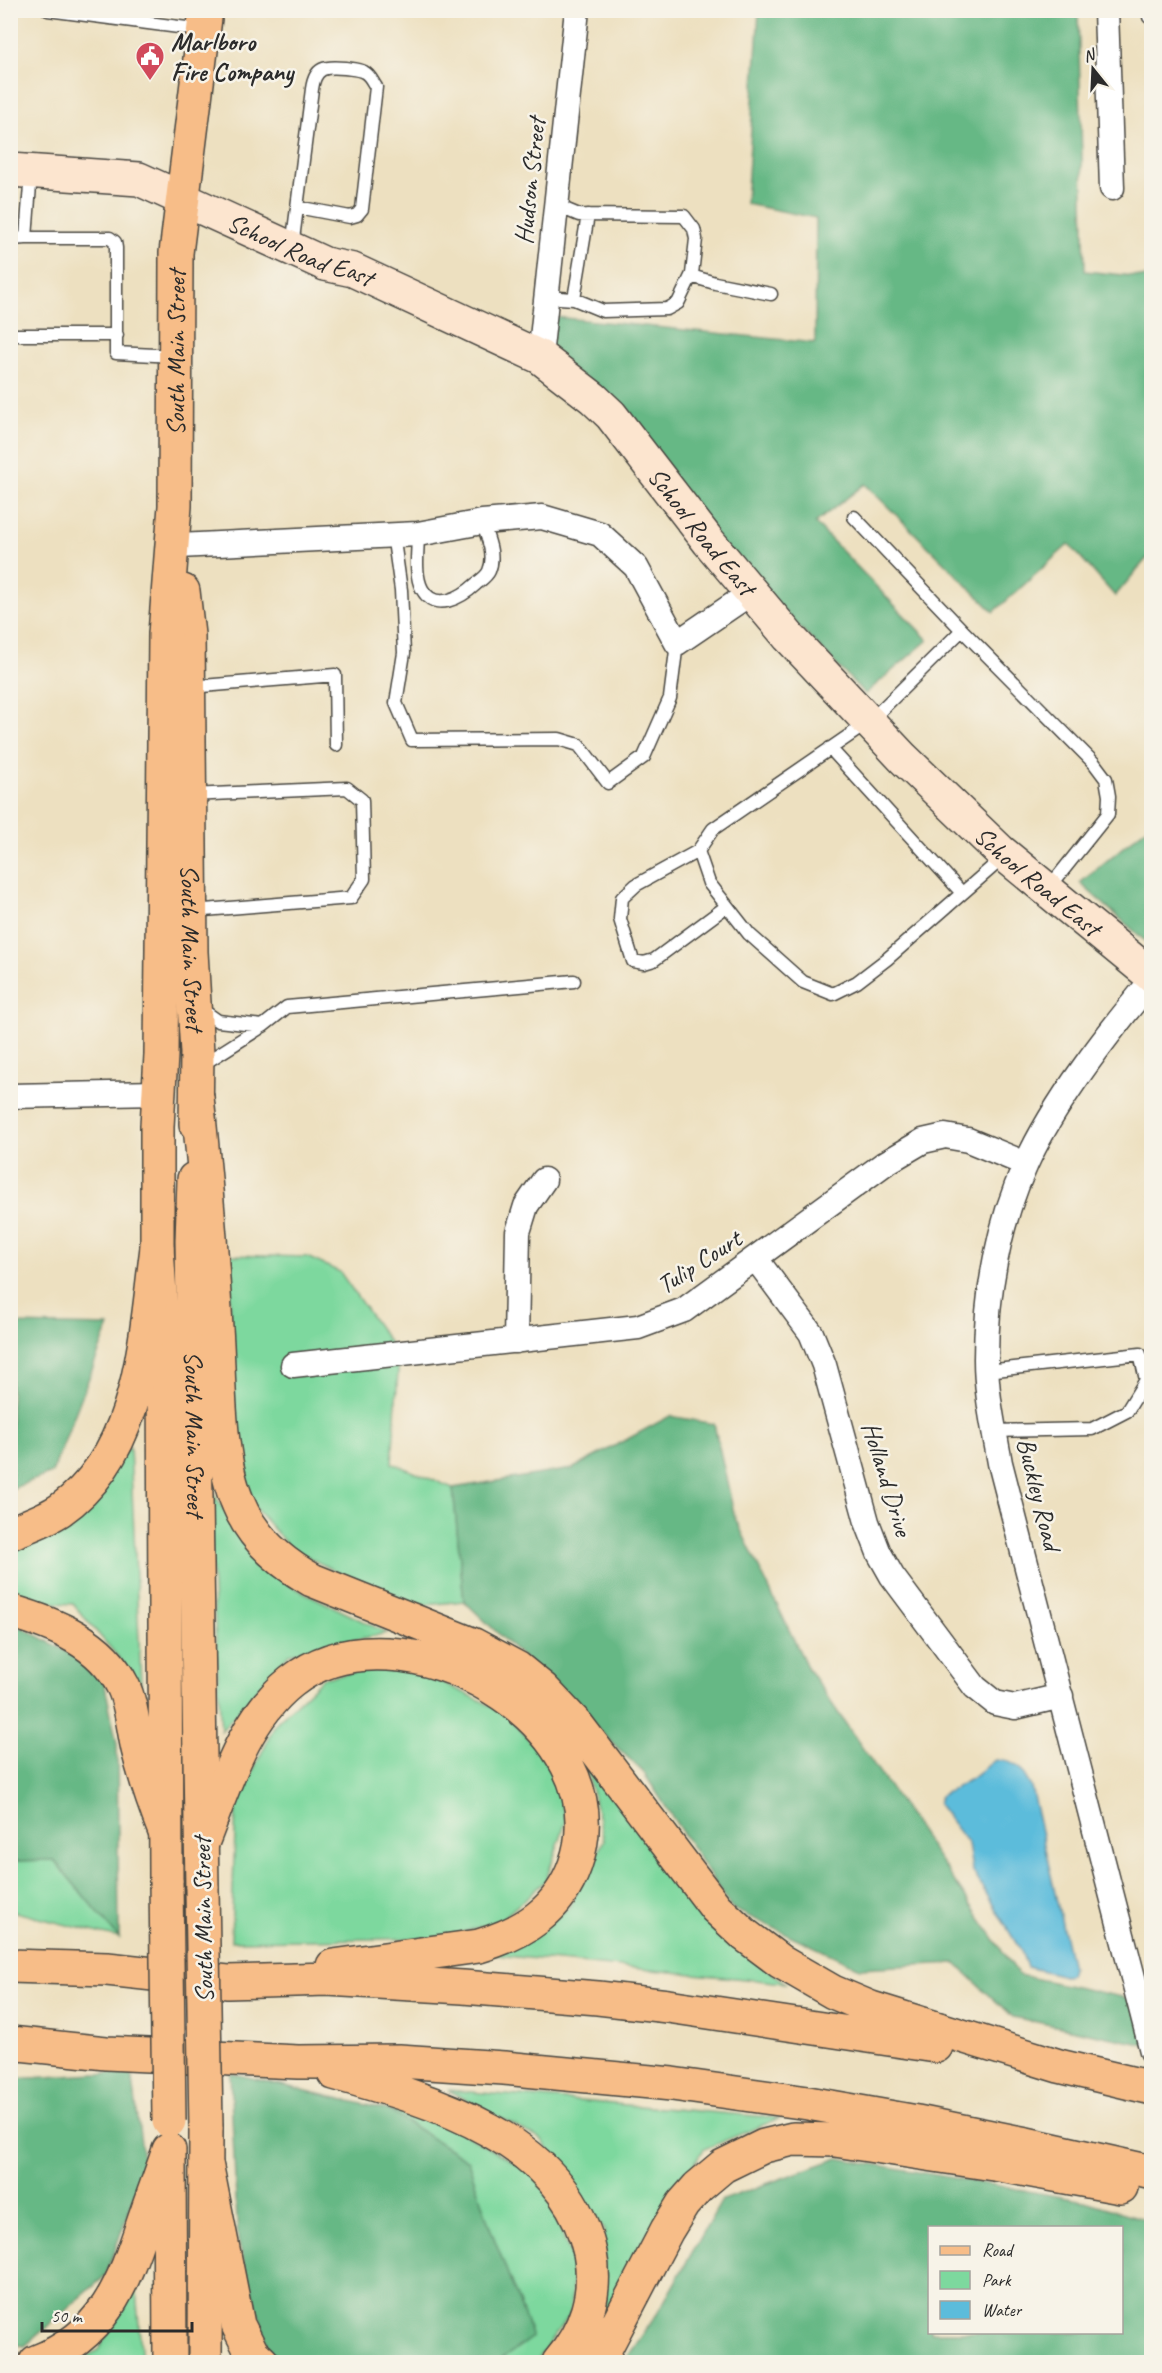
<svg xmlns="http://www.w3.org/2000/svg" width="1162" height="2373" viewBox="0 0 1162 2373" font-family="Caveat,sans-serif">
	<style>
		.green { fill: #7dd89e; stroke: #548264; stroke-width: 1.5 }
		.forest { fill: #66b885; stroke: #487258; stroke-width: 1.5; fill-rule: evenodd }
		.water { fill: #5cbcdb; stroke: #447483; stroke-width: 1.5 }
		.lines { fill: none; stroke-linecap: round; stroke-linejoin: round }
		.lane-casing { stroke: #484641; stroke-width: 15 }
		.street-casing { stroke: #484641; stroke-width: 27 }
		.secondary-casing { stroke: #484641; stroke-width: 36 }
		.primary-casing { stroke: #484641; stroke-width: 36 }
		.highway-casing { stroke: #484641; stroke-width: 36 }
		.lane { stroke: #fff; stroke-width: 12 }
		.street { stroke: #fff; stroke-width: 24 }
		.secondary { stroke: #fce5cf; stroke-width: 33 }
		.primary { stroke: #f7bd88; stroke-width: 33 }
		.highway { stroke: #f7bd88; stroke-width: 33 }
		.primary-bridge-casing { stroke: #484641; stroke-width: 36; stroke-linecap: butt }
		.primary-bridge { stroke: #f7bd88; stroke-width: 33 }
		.labels { text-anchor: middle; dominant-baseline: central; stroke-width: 5; stroke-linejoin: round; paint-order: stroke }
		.poi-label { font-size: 26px; font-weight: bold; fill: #2b2b2b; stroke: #f7f3e8; text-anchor: start }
		.street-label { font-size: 26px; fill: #2b2b2b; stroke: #f7f3e8 }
	</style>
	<rect width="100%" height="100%" fill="#f7f3e8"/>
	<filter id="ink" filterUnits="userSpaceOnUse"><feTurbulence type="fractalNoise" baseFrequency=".0167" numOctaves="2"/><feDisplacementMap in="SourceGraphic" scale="12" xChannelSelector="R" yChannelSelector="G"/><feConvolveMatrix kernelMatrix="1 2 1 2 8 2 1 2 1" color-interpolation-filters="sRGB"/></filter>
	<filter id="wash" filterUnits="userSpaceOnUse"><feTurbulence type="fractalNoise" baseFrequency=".008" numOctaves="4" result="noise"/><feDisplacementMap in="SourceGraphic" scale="24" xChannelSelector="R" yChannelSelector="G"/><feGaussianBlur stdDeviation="1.35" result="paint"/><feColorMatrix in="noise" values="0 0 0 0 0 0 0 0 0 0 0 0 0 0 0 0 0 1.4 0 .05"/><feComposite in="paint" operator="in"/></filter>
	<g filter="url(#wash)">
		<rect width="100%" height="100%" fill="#ede0c0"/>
		<path class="green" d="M229 1255 307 1257 340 1272 399 1356 392 1463 453 1488 464 1601 406 1607 290 1548 249 1501 231 1384Z
			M130 1447 141 1684 73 1604 11 1601V1541Z
			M207 1483 254 1557 289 1585 387 1633 289 1654 221 1731Z
			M404 1664 504 1712 551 1764 566 1821 546 1880 501 1920 445 1938 231 1941 236 1806 276 1723 323 1678Z
			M583 1755 685 1895 735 1944 785 1983 486 1954 568 1909 604 1840Z
			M54 1860 119 1938 11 1911V1861Z
			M448 2090 780 2118 704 2149 640 2245 602 2324 604 2229 542 2140Z
			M388 2110 442 2122 539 2176 574 2264 570 2315 535 2362H498L532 2337 489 2225 468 2162Z
			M136 2289 142 2362H77L98 2350Z"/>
		<path class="forest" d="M759 11H1078L1085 271 1151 278V561L1147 558 1115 596 1069 544 994 612 865 484 815 523 928 640 865 694 532 353 545 316 815 343 816 218 746 204Z
			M1151 801V946L1080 883 1147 827Z
			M11 1324 109 1326 52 1473 11 1489Z
			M670 1416 714 1424 735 1518 808 1669 1019 1975 1151 2003V2046L1013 2017 955 1963 860 1968 731 1908 644 1773 464 1601 453 1488 572 1469Z
			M10 1626H20L102 1671 117 1744 119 1938 54 1860 11 1861Z
			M132 2072 144 2168 106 2275 25 2346 11 2344V2079Z
			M230 2073 388 2110 468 2161 489 2225 532 2337 498 2362H281L271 2358 238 2241Z
			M838 2158 1085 2201 1151 2221V2362H624L657 2314 722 2200ZM930 2228H1122V2332H930Z"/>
		<path class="water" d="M995 1760C1018 1761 1021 1769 1031 1787L1072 1968 1070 1975 1065 1976 1027 1967 1021 1951 972 1870 968 1844 938 1804 940 1796 971 1779Z"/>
	</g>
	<g filter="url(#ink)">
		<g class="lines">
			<g class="lane-casing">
				<path id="lane" d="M48 10 202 30
					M1149 10V17
					M31 172 26 238H110L115 242 116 248V353L174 356
					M10 239 26 238
					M292 247 312 89C315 67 325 66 345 68 351 69 359 69 364 72 370 75 372 81 376 87L362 209 357 215 350 217 297 207
					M691 276 715 283 771 294
					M545 297 574 299 603 311 667 309 678 303 692 274 696 239 694 229 684 216 579 215 555 205
					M574 299 588 215
					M10 335H117
					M854 517 962 630
					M393 534 401 590 404 653 396 703 412 740 559 739 579 745 608 783 644 757 670 698 677 643
					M418 534C418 550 414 574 422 589 435 613 462 597 476 584 481 580 487 576 489 571 496 555 487 537 482 522
					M190 687 335 675 336 745
					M830 748 962 893
					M190 795 347 788 362 800 364 879 351 898 192 911
					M698 851 636 885 622 898 620 919 633 961 644 963 654 960 727 906
					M1005 856 887 959 857 982 833 994 803 982 749 934 709 883 698 851 713 829 869 722 962 630 1094 763 1106 779 1109 796 1108 814 1048 889
					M198 1007 218 1021 263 1026 200 1066
					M263 1026 287 1007 574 981
					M987 1371 1140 1354 1146 1380 1127 1411 1092 1429 994 1431"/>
			</g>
			<g class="street-casing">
				<path id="street" d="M1106 10 1112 188
					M540 357 577 10
					M179 546 418 534 482 522 542 517 600 534 636 567 677 643 752 592
					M1152 980C1108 1033 1054 1102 1026 1164 998 1224 986 1294 986 1359 986 1394 994 1429 1000 1463L1152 2051
					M10 1096 158 1093
					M756 1259 811 1333 824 1365 867 1522 879 1553 892 1576 975 1687 995 1703 1015 1707 1061 1696
					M516 1341 518 1232 526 1206 544 1180
					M293 1365 638 1327 684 1310 884 1164 923 1141 945 1136 968 1140 1026 1164"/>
			</g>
			<g class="secondary-casing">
				<g id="secondary">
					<path id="s1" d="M10 170 139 179 325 264 353 270 540 357 593 398 611 415 709 542 789 637 903 758 1000 851 1152 976"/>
				</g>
			</g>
			<g class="primary-casing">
				<g id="primary">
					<path id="s2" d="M183 591 188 635 191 952 197 1053 196 1124"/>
					<path id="s3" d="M194 1179 192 1241 202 1888"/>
					<path id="s4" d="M166 1882 164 1355 157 1248V1126L161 1055 165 634 175 506 176 253 206 10"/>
					<path d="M169 2155 170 2362"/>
					<path d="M205 2362 206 2127"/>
				</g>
			</g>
			<g class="highway-casing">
				<path id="highway" d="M197 1097C205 1174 212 1251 216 1328 220 1381 217 1455 238 1503 252 1538 280 1562 312 1580L474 1645 517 1668 543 1689 577 1725 716 1908 745 1935 781 1962 833 1992 871 2008 1059 2066 1152 2088
					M10 1533C27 1526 45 1520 60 1510 142 1453 145 1337 157 1248
					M10 1611C55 1624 101 1642 123 1686 132 1705 133 1728 138 1749 145 1778 154 1804 165 1832
					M202 1843C224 1788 242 1721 291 1682 399 1595 625 1724 575 1865 559 1911 523 1933 479 1946L333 1966
					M10 1966 107 1969 228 1982 327 1979 463 1987 598 1998 668 2006 936 2046
					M10 2043 106 2053 298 2062 399 2061 504 2068 672 2084 808 2103 917 2122 1026 2144 1152 2172
					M334 2073C431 2100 566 2138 590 2253 598 2293 586 2331 559 2362
					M207 2168 238 2325 252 2353 262 2362
					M36 2362C104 2336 123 2285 144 2221 152 2197 161 2174 169 2150
					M598 2362 667 2230 683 2204 698 2187 723 2166 764 2146 793 2139 835 2140 1000 2165 1121 2187"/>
			</g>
			<use href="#lane" class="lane"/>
			<use href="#street" class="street"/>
			<use href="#secondary" class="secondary"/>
			<use href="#primary" class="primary"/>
			<use href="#highway" class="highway"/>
			<g class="primary-bridge-casing">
				<path id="primary-bridge" d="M166 1882 169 2121
					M202 1888 206 2127"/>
			</g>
			<use href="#primary-bridge" class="primary-bridge"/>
		</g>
	</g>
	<defs>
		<g id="civic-pin" transform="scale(1.5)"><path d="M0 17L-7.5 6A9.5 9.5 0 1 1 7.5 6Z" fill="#d1495b" stroke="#f7f3e8"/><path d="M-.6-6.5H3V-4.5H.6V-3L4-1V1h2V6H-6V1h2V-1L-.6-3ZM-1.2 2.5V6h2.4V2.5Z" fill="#fff"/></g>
	</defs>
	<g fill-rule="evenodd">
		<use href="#civic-pin" x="150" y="56"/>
	</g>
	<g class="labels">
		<g class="poi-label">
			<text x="171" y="41">Marlboro<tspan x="171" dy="30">Fire Company</tspan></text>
		</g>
		<g class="street-label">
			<text transform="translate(530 181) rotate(-84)">Hudson Street</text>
			<text stroke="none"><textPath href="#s1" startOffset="306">School Road East</textPath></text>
			<text stroke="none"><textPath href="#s4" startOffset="1530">South Main Street</textPath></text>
			<text stroke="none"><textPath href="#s1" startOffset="808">School Road East</textPath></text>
			<text stroke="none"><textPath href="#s1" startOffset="1294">School Road East</textPath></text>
			<text stroke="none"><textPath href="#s2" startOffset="357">South Main Street</textPath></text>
			<text transform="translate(699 1262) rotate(-33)">Tulip Court</text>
			<text stroke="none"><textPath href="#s3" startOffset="255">South Main Street</textPath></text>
			<text transform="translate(887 1479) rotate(73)">Holland Drive</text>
			<text transform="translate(1039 1494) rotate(76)">Buckley Road</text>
			<text transform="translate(203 1920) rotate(-91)">South Main Street</text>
		</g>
	</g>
	<rect width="1162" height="2373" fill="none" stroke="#f7f3e8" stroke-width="36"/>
	<rect x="928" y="2226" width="195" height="108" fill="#f7f3e8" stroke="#a5a39c" stroke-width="1.5"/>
	<rect x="940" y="2246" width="30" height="9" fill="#f7bd88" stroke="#a5a39c" stroke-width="1.5"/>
	<text x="982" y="2256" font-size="18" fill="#2b2b2b">Road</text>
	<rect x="940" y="2271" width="30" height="18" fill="#7dd89e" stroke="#a5a39c" stroke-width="1.5"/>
	<text x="982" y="2286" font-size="18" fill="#2b2b2b">Park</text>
	<rect x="940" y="2301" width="30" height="18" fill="#5cbcdb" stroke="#a5a39c" stroke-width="1.5"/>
	<text x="982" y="2316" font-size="18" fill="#2b2b2b">Water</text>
	<g transform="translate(1093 69) rotate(342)" stroke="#f7f3e8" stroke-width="4.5" paint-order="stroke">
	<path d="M0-4.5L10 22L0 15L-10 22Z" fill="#2b2b2b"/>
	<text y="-9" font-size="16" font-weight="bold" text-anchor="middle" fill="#2b2b2b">N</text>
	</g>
	<path d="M42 2322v9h150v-9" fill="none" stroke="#2b2b2b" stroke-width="3"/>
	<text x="51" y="2322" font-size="18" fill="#2b2b2b" stroke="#f7f3e8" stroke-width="4.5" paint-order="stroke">50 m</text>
</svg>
